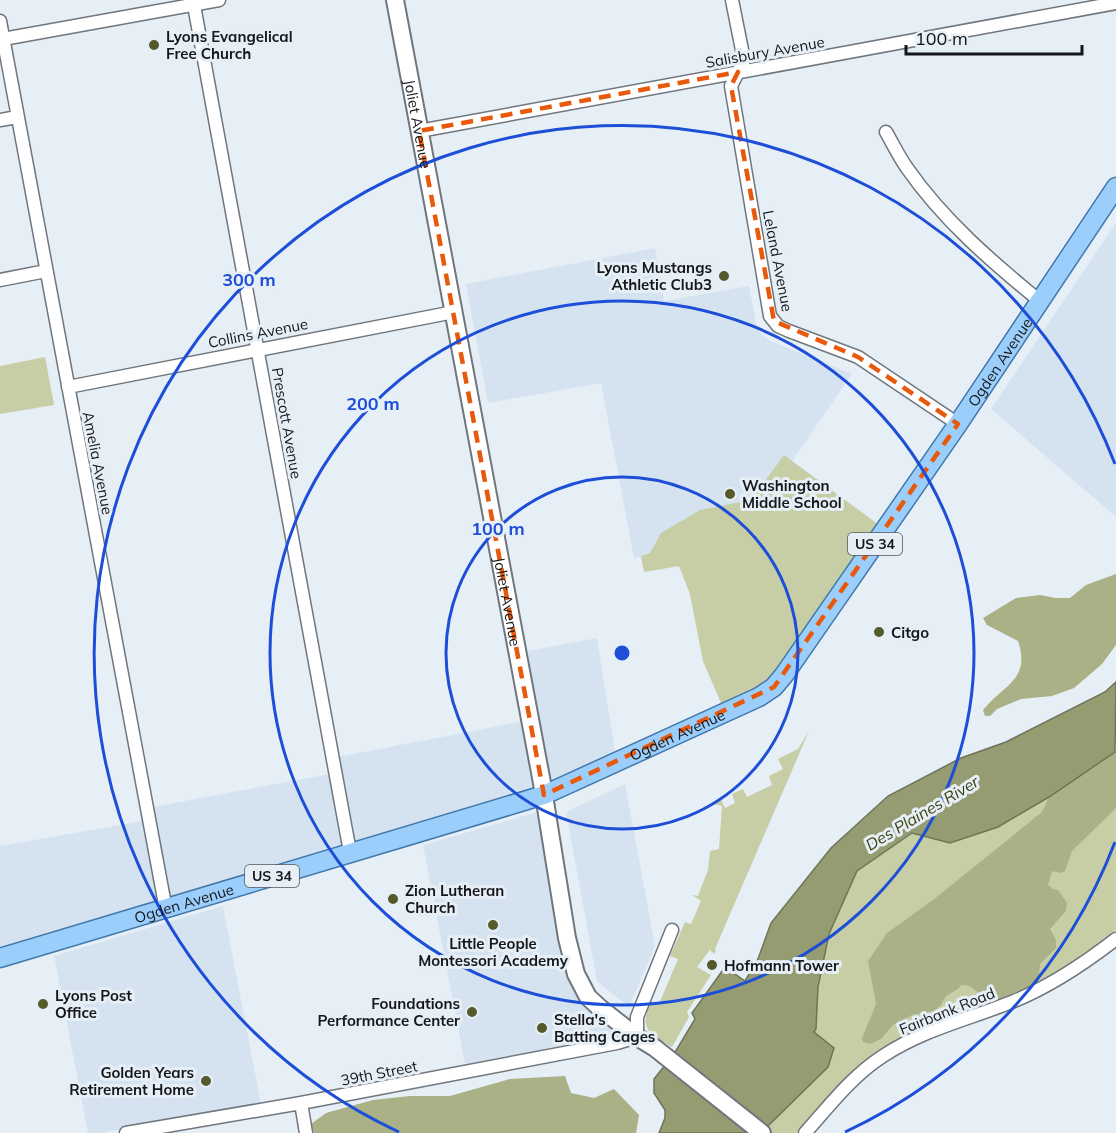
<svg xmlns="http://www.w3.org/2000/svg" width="1116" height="1133" viewBox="0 0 1116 1133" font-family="Mulish,sans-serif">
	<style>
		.built { fill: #d5e3f1 }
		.green { fill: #c7cea5 }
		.forest { fill: #aab186 }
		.water { fill: #959c72; stroke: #6f7458; stroke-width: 1.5 }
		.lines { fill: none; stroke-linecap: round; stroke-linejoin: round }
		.street-casing { stroke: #6f767d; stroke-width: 15 }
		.secondary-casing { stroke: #6f767d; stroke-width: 20 }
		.primary-casing { stroke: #4178aa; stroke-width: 21 }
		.street { stroke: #fff; stroke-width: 12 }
		.secondary { stroke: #fff; stroke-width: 16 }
		.primary { stroke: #9bcefb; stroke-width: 18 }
		.marked { fill: none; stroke: #e8590c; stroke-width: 4.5; stroke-dasharray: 12 8; stroke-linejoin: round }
		.ring { fill: none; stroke: #1d4ed8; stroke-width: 3 }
		.poi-dot { fill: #545a29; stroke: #e6eef6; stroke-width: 2 }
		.labels { text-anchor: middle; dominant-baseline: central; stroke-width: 6; stroke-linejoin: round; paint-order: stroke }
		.shield { fill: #e6eef6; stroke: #54585c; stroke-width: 1.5 }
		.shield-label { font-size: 14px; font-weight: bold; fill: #15171a }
		.poi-label { font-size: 15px; font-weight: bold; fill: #15171a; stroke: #e6eef6; text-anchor: start }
		.street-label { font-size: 15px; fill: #15171a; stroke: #e6eef6 }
		.water-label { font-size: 16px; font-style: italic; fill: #3c420f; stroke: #e6eef6 }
		.centre { fill: #1d4ed8; stroke: #e6eef6; stroke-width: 3 }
		.ring-label { font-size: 18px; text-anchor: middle; font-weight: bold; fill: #1d4ed8; stroke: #e6eef6; stroke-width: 6; stroke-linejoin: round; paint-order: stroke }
	</style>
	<rect width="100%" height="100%" fill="#e6eef6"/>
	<path class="built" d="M1116 223V517L991 409Z
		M655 248 664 301 749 286 757 329 768 340 852 374 792 461 883 528 703 661 690 594 679 566 644 572 641 557 634 558 601 383 488 403 466 284Z
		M597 638 616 759 541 793 0 955V846L149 820 147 808 335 773 333 758 530 720 518 653Z
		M625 784 655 946 629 1007 597 981 566 812Z
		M538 812 562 956 570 984 580 1002 622 1036 465 1064 423 845Z
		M223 906 261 1105 100 1133H88L54 956Z"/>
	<path class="green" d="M45 357 54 405 0 414V366Z
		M784 455 883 528 781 675 724 710 703 661 690 594 679 566 644 572 641 556 650 553 661 533 700 510 751 500Z
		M809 731 715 949 716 951 714 954 710 950 697 967 711 975 687 1012 689 1017 672 1047C648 1032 640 1031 650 1001L659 1004 678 959 670 956 685 922 691 924 701 901 692 895 698 896 708 870 710 851 719 849 722 806 714 804V802L721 800 725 808 735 803 732 794 743 789 747 797 772 785 769 776 783 769 778 759 798 749Z
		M1116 752V930C1087 958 1046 983 1007 997 973 1009 938 1019 905 1036 861 1059 827 1094 797 1133H763L816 1029 818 987 829 934 857 871 913 833 950 843 1049 797Z"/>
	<path class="forest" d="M1116 574V645L1102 664 1074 688 1052 696 1021 699 997 709 990 716H985L983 710C1004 684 1031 680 1018 641L987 625 983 618 1016 598 1040 595 1056 598H1070L1086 585Z
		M1116 752V808L1072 851 1065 871 1060 873 1052 871 1048 885 1053 889 1058 890 1067 903 1066 911 1050 929 1056 940V948L1040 964 1039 977 1037 983 991 1002H985C977 992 974 985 961 985L958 989 946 996 941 1005 934 1011 912 1015 893 1025 881 1039 870 1044 863 1042 862 1038 876 1004 868 961 887 933 933 900 1042 812 1049 797Z
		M565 1076 571 1093 594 1098 614 1089 639 1115 636 1133H314L311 1124 326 1113 373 1100 410 1096H450L510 1079Z"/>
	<path class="water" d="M1116 682 1115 752 1049 797 998 827 950 843 912 833 857 871 829 934 818 987 816 1029 814 1032 834 1048 828 1067 769 1125 763 1133H659L665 1118V1110L654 1093V1079L674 1054 695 1019 692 1013 725 967 745 981 758 959 771 923 831 848 888 796 961 758 1006 742 1105 692Z"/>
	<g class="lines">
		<g class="street-casing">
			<path id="street" d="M193 0 350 852
				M732 0 744 60 731 86 770 316 778 326 789 331 858 357 958 424
				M0 21 166 910
				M3 39 219 0
				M0 120 17 117
				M419 131 1116 3
				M886 132C893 144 899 157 907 168 943 220 992 262 1041 302
				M0 280 46 271
				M68 387 454 312
				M301 1103 306 1133
				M126 1133 301 1103 617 1043 637 1037V1017L672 930
				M805 1133C830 1105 852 1076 883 1056 924 1029 970 1019 1014 1001 1051 986 1085 963 1116 939"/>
		</g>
		<g class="secondary-casing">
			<g id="secondary">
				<path id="s1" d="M395 0 542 783 567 938 576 974 588 997 600 1008 637 1037 655 1048 762 1133"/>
			</g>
		</g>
		<g class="primary-casing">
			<g id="primary">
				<path id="s2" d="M0 958 544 795 759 697 774 687 784 675 958 424 1116 187"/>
			</g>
		</g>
		<use href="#street" class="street"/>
		<use href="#secondary" class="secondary"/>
		<use href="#primary" class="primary"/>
	</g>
	<path class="marked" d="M738 72 731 86 774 321 858 357 958 424 774 687 544 795 419 131Z"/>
	<g class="ring">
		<circle cx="622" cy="653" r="176"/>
		<circle cx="622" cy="653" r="352"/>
		<path d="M1115 842A528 528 0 0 1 845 1132M399 1132A528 528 0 1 1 1115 464"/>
	</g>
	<g class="poi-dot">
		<circle cx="154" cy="45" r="6"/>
		<circle cx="724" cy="276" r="6"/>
		<circle cx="730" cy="494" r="6"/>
		<circle cx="879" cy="632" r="6"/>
		<circle cx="393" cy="899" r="6"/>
		<circle cx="493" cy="925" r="6"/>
		<circle cx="712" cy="965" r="6"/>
		<circle cx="43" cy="1004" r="6"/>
		<circle cx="472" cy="1012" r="6"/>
		<circle cx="542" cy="1028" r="6"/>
		<circle cx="206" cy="1081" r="6"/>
	</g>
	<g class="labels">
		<g class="shield">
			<rect x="848" y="533" width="54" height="22" rx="4.5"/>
			<rect x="245" y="865" width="54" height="22" rx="4.5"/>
		</g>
		<g class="shield-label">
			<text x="875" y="544">US 34</text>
			<text x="272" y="876">US 34</text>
		</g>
		<g class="poi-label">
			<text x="166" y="36">Lyons Evangelical<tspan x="166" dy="17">Free Church</tspan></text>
			<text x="712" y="267" text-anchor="end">Lyons Mustangs<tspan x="712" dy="17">Athletic Club3</tspan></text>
			<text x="742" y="485">Washington<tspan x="742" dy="17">Middle School</tspan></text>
			<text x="891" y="632">Citgo</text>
			<text x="405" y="890">Zion Lutheran<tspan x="405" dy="17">Church</tspan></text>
			<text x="493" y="943" text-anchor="middle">Little People<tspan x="493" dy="17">Montessori Academy</tspan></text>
			<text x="724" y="965">Hofmann Tower</text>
			<text x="55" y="995">Lyons Post<tspan x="55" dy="17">Office</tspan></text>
			<text x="460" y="1003" text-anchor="end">Foundations<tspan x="460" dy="17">Performance Center</tspan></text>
			<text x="554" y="1019">Stella's<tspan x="554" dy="17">Batting Cages</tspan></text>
			<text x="194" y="1072" text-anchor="end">Golden Years<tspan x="194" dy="17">Retirement Home</tspan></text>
		</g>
		<g class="street-label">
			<text transform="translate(765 52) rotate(-10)">Salisbury Avenue</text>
			<text stroke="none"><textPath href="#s1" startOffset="126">Joliet Avenue</textPath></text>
			<text transform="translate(778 261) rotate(79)">Leland Avenue</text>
			<text transform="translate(258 333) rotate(-11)">Collins Avenue</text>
			<text stroke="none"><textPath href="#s2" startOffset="1218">Ogden Avenue</textPath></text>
			<text transform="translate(287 423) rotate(80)">Prescott Avenue</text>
			<text transform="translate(98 463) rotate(79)">Amelia Avenue</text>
			<text stroke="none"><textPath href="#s1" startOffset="612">Joliet Avenue</textPath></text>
			<text stroke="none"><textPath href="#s2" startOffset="714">Ogden Avenue</textPath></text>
			<text stroke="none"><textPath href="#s2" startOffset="192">Ogden Avenue</textPath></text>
			<text transform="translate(947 1011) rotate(-22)">Fairbank Road</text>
			<text transform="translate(379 1073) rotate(-11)">39th Street</text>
		</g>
		<g class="water-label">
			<text transform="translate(922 813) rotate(-31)">Des Plaines River</text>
		</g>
	</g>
	<circle cx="622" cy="653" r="9" class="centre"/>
	<g class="ring-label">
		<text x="249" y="286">300 m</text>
		<text x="373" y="410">200 m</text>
		<text x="498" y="535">100 m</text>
	</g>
	<path d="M906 45v9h176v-9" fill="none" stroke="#15171a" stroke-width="3"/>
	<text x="915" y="45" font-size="18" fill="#15171a" stroke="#e6eef6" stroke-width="4.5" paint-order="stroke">100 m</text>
</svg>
